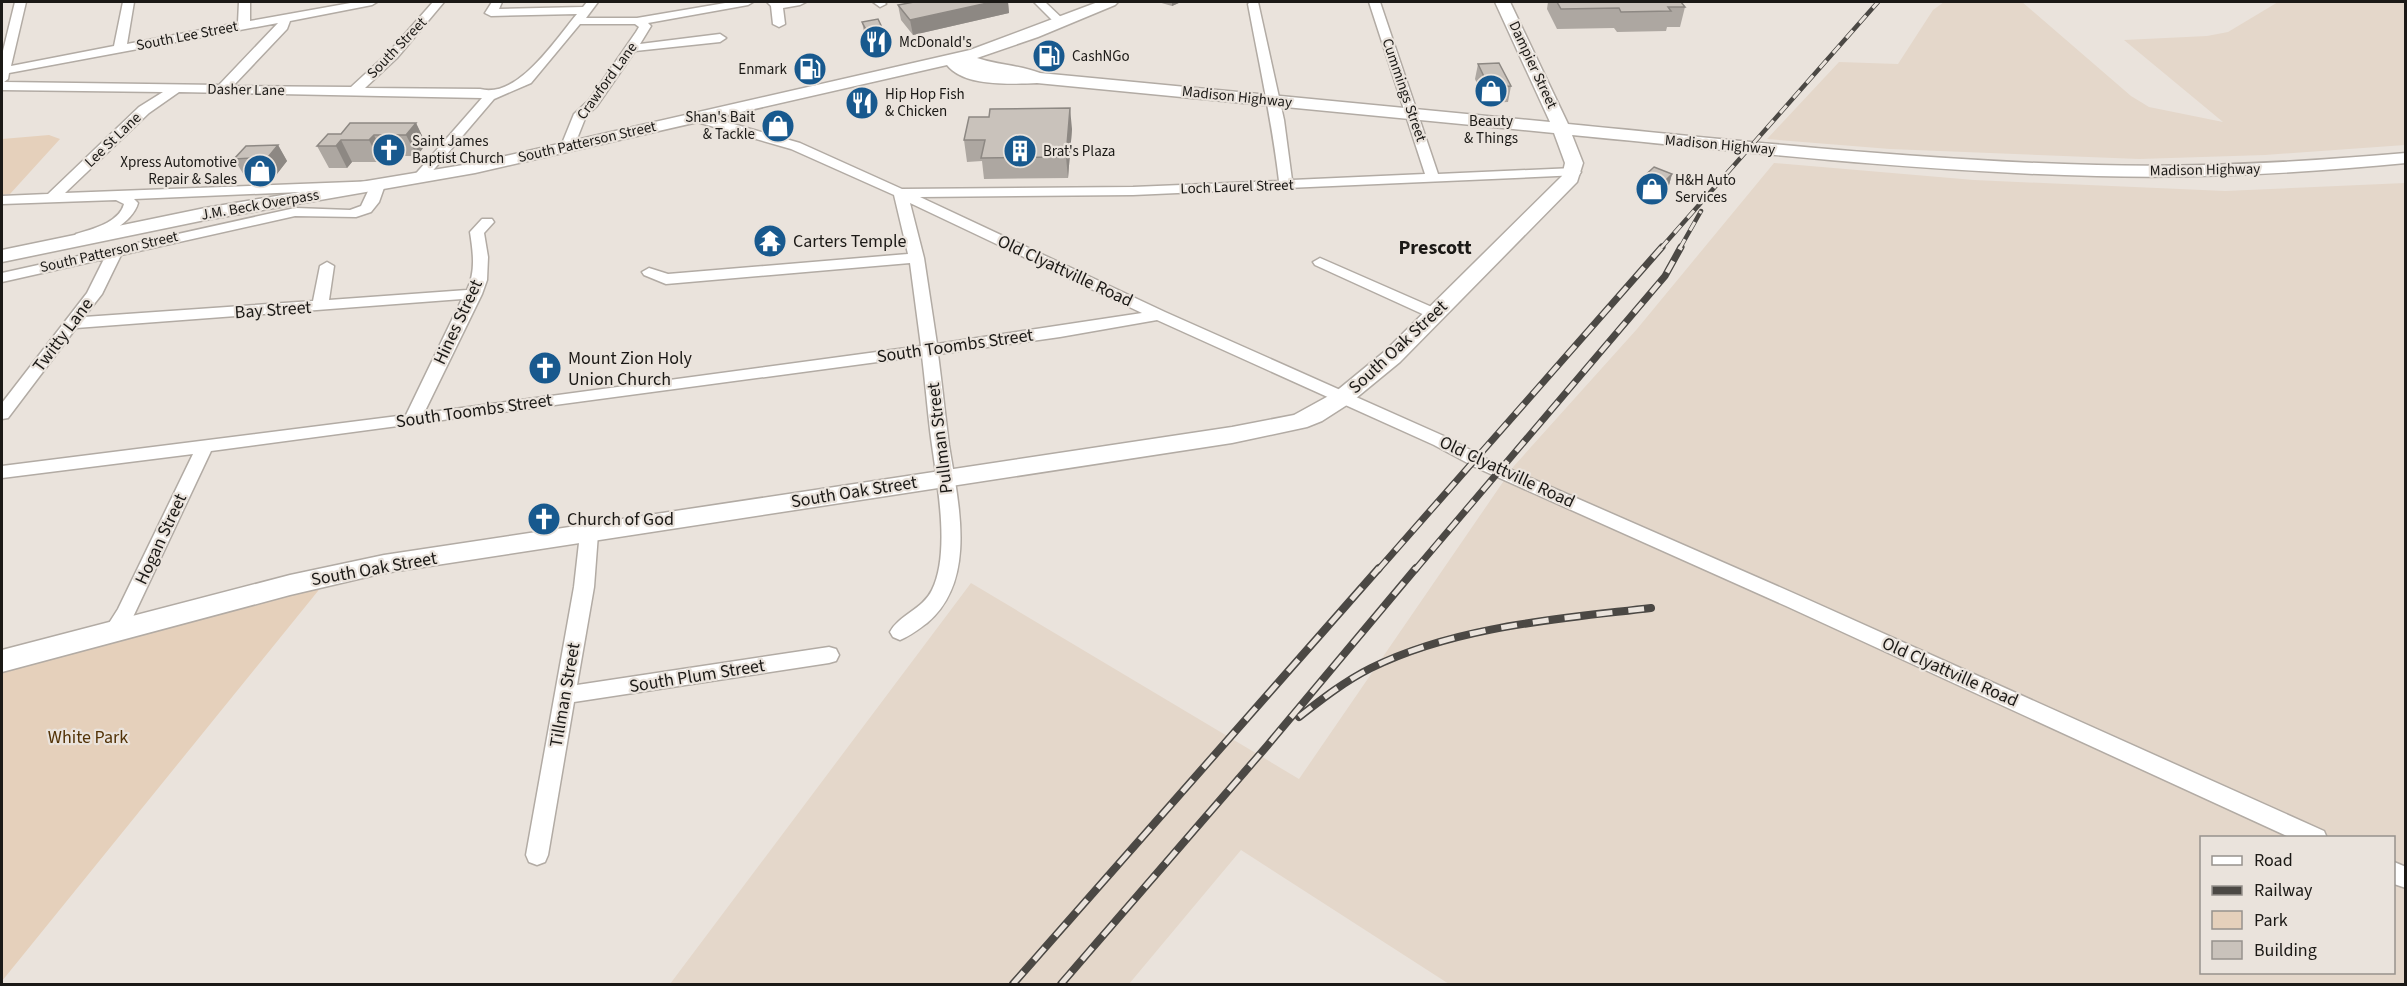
<svg xmlns="http://www.w3.org/2000/svg" width="2407" height="986" viewBox="0 0 2407 986" font-family="'Source Sans 3',sans-serif">
	<style>
		.built { fill: #e4d7ca; fill-rule: evenodd }
		.green { fill: #e5d0bb }
		.lines { fill: none; stroke-linecap: round; stroke-linejoin: round }
		.minor-casing { stroke: #b2aba4; stroke-width: 3 }
		.major-casing { stroke: #b2aba4; stroke-width: 3 }
		.minor { fill: #fff; fill-rule: evenodd }
		.major { fill: #fff; fill-rule: evenodd }
		.rail-far2-casing { stroke: #4b4844; stroke-width: 4.5 }
		.rail-far1-casing { stroke: #4b4844; stroke-width: 7 }
		.rail-casing { stroke: #4b4844; stroke-width: 8 }
		.rail-far2 { stroke: #eae3dc; stroke-width: 3; stroke-dasharray: 10; stroke-linecap: butt }
		.rail-far1 { stroke: #eae3dc; stroke-width: 4.5; stroke-dasharray: 13; stroke-linecap: butt }
		.rail { stroke: #eae3dc; stroke-width: 5; stroke-dasharray: 16; stroke-linecap: butt }
		.wall { fill: #ada7a1 }
		.shaded-wall { fill: #8d8883 }
		.building { fill: #c9c2bb; stroke: #8d8883; stroke-width: 1.5 }
		.labels { text-anchor: middle; dominant-baseline: central; stroke-width: 4.5; stroke-linejoin: round; paint-order: stroke }
		.far-street-label { font-size: 15px; fill: #1b1916; stroke: #eae3dc }
		.far-poi-label { font-size: 15px; fill: #1b1916; stroke: #eae3dc; text-anchor: start }
		.poi-label { font-size: 18px; fill: #1b1916; stroke: #eae3dc; text-anchor: start }
		.street-label { font-size: 18px; fill: #1b1916; stroke: #eae3dc }
		.park-label { font-size: 18px; fill: #523206; stroke: #eae3dc }
		.neighbourhood-label { font-size: 20px; font-weight: bold; fill: #1b1916; stroke: #eae3dc }
	</style>
	<rect width="100%" height="100%" fill="#eae3dc"/>
	<path class="built" d="M1944 2H2022L2131 96 2149 107 2223 122 2124 40 2207 36 2228 32 2278 2H2405V145L2265 155 2139 159 1890 149 1767 139 1839 62 1898 64 1933 10Z
		M1774 163 1974 180 2225 191 2405 183V984H1449L1241 850 1129 984H670L971 583 1299 779 1514 466 1637 329ZM2202 838H2394V972H2202Z"/>
	<path class="green" d="M49 135 60 139 10 194 2 195V139Z
		M322 586 2 981V671Z"/>
	<g class="lines">
		<g class="minor-casing">
			<path id="minor" d="M15 2H26L11 66 114 46 123 2H134L127 44 238 23 239 2H250V21L356 2H377L372 5 290 21 287 29 233 86 351 87 389 52 433 2H444L397 58 365 88 480 89C518 99 555 40 577 14L491 16 485 13 492 2H502L499 9 583 7 587 2H598L586 18H637L731 2H753L748 5 648 23 651 26 640 44 720 34 726 38 720 42 635 51 597 106 586 116 573 149 568 150 561 146 574 114 589 100 636 32 639 27 635 24H580L531 83 494 99 424 181 419 182 412 178 482 98 179 92 149 113 65 193 378 181 385 185 379 202 371 212 356 217 295 216 121 255 102 294 84 317 313 301 320 266 327 262 334 266 329 300 467 290C476 271 473 252 470 232L482 219H492L494 222 484 233 488 257 487 280 482 294 424 413 921 346 910 263 666 284 644 275 642 272 649 268 668 274 908 254 894 195 791 149 690 120 689 117 690 114 695 113 800 143 902 189 1133 187 1279 181C1272 121 1259 63 1248 4L1250 2H1258L1284 120 1292 180 1425 174 1369 2H1380L1438 174 1574 168 1581 172 1579 175 1133 195 920 197 1165 312 1446 437 1487 459 1800 596 2324 831 2327 838H2291L1786 606 1475 467 1434 445 1157 320 1060 337 938 354C942 384 945 414 949 445 958 502 978 580 927 623 919 629 910 636 900 640L893 637 890 632C899 615 923 609 932 590 952 550 935 473 930 430 927 405 925 380 922 356L211 451 133 617 121 636 114 639 107 636 104 631 118 609 193 454 2 478V466L406 415 462 299 76 328 8 418 2 419V403L87 293 104 259 2 282V273L295 208 350 210 361 206 369 189 134 199 138 203C133 223 96 245 76 240L74 237 76 234C92 229 119 223 124 204L116 200 2 204V196L48 194 139 107 163 92 2 90V55ZM278 23 219 85 4 82 8 79 9 73ZM910 203 1142 313 937 344 924 258Z
				M767 2H806L800 5 783 8 785 24 779 27 773 24 771 6Z
				M873 2H884L886 4 880 7Z
				M1034 2H1045L1065 21V25H1057Z
				M1320 258 1441 311 1443 314 1441 317H1429L1315 265 1313 262Z
				M589 527 596 529 598 534 594 587 577 685 829 647 836 649 839 655 836 661 829 663 574 702 548 855 545 862 537 865 529 862 526 855 574 587 580 534 582 529Z
				M2394 862 2406 867V888L2394 884Z"/>
		</g>
		<g class="major-casing">
			<path id="major" d="M1098 2H1118L1115 5 1038 37 977 58C998 65 1019 65 1040 73L1550 122 1495 2H1510L1568 124C1744 141 1920 161 2097 165 2201 168 2303 162 2406 153V163C2303 173 2200 179 2097 176 1922 172 1747 152 1572 135L1583 163 1577 182 1400 362 1350 403 1322 421 1307 427 1232 443 384 573 290 595 2 672V650L290 575 384 555 1232 427 1294 415 1334 393 1384 352 1562 176 1565 163 1554 133 1037 83C1012 84 964 87 947 65L475 173 205 220 2 262V250L205 208 475 163 970 50Z"/>
		</g>
		<use href="#minor" class="minor"/>
		<use href="#major" class="major"/>
		<g class="rail-far2-casing">
			<path id="rail-far2" d="M1661 248 1878 2
				M1680 248 1701 211"/>
		</g>
		<g class="rail-far1-casing">
			<path id="rail-far1" d="M1378 570 1662 247
				M1415 570 1665 276 1681 247"/>
		</g>
		<g class="rail-casing">
			<path id="rail" d="M1299 717C1322 699 1345 681 1371 668 1456 626 1558 619 1651 608
				M1013 984 1379 568
				M1061 984 1267 746 1416 568"/>
		</g>
		<use href="#rail-far2" class="rail-far2"/>
		<use href="#rail-far1" class="rail-far1"/>
		<use href="#rail" class="rail"/>
	</g>
	<path class="wall" d="M914 2H1008L1009 13 913 35 901 20 898 5Z
		M1158 2H1181L1172 6Z
		M1548 2H1681L1685 7 1680 27H1667L1666 31 1617 32 1614 28 1557 29 1547 9Z
		M862 22 889 51 873 54 865 37Z
		M1478 64 1511 86 1508 102 1486 103 1475 79Z
		M416 123 426 144 417 156H384L380 162H352L347 168H329L317 146 341 134Z
		M1072 129 1068 178 984 179 982 161 967 162 964 140Z
		M278 145 287 161 273 179H257L255 175H244L234 159Z
		M1672 174 1669 185 1654 200 1635 193 1638 182Z"/>
	<path class="shaded-wall" d="M992 2H1008L1009 13 913 35 910 20Z
		M1172 2H1181L1172 6Z
		M886 36 889 51 873 54 871 39Z
		M1070 108 1072 129 1068 178 1066 157Z
		M416 123 426 144 417 156 406 135Z
		M374 135 384 156 380 162 369 140Z
		M341 140 352 162 347 168 336 146Z
		M278 145 287 161 273 179 264 162Z
		M1672 174 1669 185 1654 200 1657 189Z"/>
	<path class="building" d="M914 2H992L910 20 898 5Z
		M1557 2H1681L1685 7H1668L1671 11 1621 12 1619 8 1561 9Z
		M878 19 886 36 871 39 862 22Z
		M1499 63 1511 86 1489 87 1478 64Z
		M1070 108 1066 157 981 158 985 140H964L969 117H989L990 109Z
		M350 123H416L406 135H374L369 140H341L336 146H317L328 134H341Z
		M278 145 264 162 248 163 252 158 234 159 246 146Z
		M1654 167 1672 174 1657 189 1638 182Z"/>
	<defs>
		<g id="restaurant-disc" transform="scale(1.725)"><circle r="9.5" fill="#18598e" stroke="#eae3dc"/><path d="M-5-6h1v4h1v-4h1v4h1v-4h1v5L-1.5 .5V6h-2V.5L-5-1ZM5-6V6H3V1.5H1.5Q1.5-4 5-6Z" fill="#fff"/></g>
		<g id="fuel-disc" transform="scale(1.725)"><circle r="9.5" fill="#18598e" stroke="#eae3dc"/><path d="M-5.5-6h7V0h2V4h1.3V-2.5L3-4.5l.8-.8L6-3V5H2.5V1h-1V6h-7ZM-4.2-4.7v3.2H.2V-4.7Z" fill="#fff"/></g>
		<g id="shop-disc" transform="scale(1.725)"><circle r="9.5" fill="#18598e" stroke="#eae3dc"/><path d="M-5-2.5h2.3a2.7 3.5 0 0 1 5.4 0H5L5.5 6h-11ZM-1.5-2.5h3a1.5 2.3 0 0 0-3 0Z" fill="#fff"/></g>
		<g id="church-disc" transform="scale(1.725)"><circle r="9.5" fill="#18598e" stroke="#eae3dc"/><path d="M-1.2-6h2.4v3.5h3.3v2.4h-3.3V6h-2.4V-.1h-3.3v-2.4h3.3Z" fill="#fff"/></g>
		<g id="building-disc" transform="scale(1.725)"><circle r="9.5" fill="#18598e" stroke="#eae3dc"/><path d="M-4-6H4V6H1V3H-1V6H-4ZM-2.5-4.3h1.7v1.8h-1.7ZM.8-4.3h1.7v1.8H.8ZM-2.5-1h1.7V.8h-1.7ZM.8-1h1.7V.8H.8Z" fill="#fff"/></g>
		<g id="temple-disc" transform="scale(1.725)"><circle r="9.5" fill="#18598e" stroke="#eae3dc"/><path d="M0-6L5-2H3V0L6.5 2.5H4V6H1.5V3h-3V6H-4V2.5H-6.5L-3 0V-2H-5Z" fill="#fff"/></g>
	</defs>
	<g fill-rule="evenodd">
		<use href="#restaurant-disc" x="876" y="42"/>
		<use href="#fuel-disc" x="1049" y="56"/>
		<use href="#fuel-disc" x="810" y="69"/>
		<use href="#shop-disc" x="1491" y="91"/>
		<use href="#restaurant-disc" x="862" y="103"/>
		<use href="#shop-disc" x="778" y="126"/>
		<use href="#church-disc" x="389" y="150"/>
		<use href="#building-disc" x="1020" y="151"/>
		<use href="#shop-disc" x="260" y="171"/>
		<use href="#shop-disc" x="1652" y="189"/>
		<use href="#temple-disc" x="770" y="241"/>
		<use href="#church-disc" x="545" y="368"/>
		<use href="#church-disc" x="544" y="519"/>
	</g>
	<g class="labels">
		<g class="far-street-label">
			<text transform="translate(187 36) rotate(-11)">South Lee Street</text>
			<text transform="translate(397 48) rotate(-46)">South Street</text>
			<text transform="translate(1533 65) rotate(65)">Dampier Street</text>
			<text transform="translate(607 81) rotate(-54)">Crawford Lane</text>
			<text transform="translate(246 90) rotate(1)">Dasher Lane</text>
			<text transform="translate(1404 90) rotate(71)">Cummings Street</text>
			<text transform="translate(1237 97) rotate(6)">Madison Highway</text>
			<text transform="translate(113 140) rotate(-44)">Lee St Lane</text>
			<text transform="translate(587 142) rotate(-13)">South Patterson Street</text>
			<text transform="translate(1720 145) rotate(5)">Madison Highway</text>
			<text transform="translate(2205 170) rotate(-1)">Madison Highway</text>
			<text transform="translate(1237 187) rotate(-2)">Loch Laurel Street</text>
			<text transform="translate(260 205) rotate(-10)">J.M. Beck Overpass</text>
			<text transform="translate(109 252) rotate(-13)">South Patterson Street</text>
		</g>
		<g class="far-poi-label">
			<text x="899" y="42">McDonald's</text>
			<text x="1072" y="56">CashNGo</text>
			<text x="787" y="69" text-anchor="end">Enmark</text>
			<text x="885" y="94">Hip Hop Fish<tspan x="885" dy="17">&amp; Chicken</tspan></text>
			<text x="755" y="117" text-anchor="end">Shan's Bait<tspan x="755" dy="17">&amp; Tackle</tspan></text>
			<text x="1491" y="121" text-anchor="middle">Beauty<tspan x="1491" dy="17">&amp; Things</tspan></text>
			<text x="412" y="141">Saint James<tspan x="412" dy="17">Baptist Church</tspan></text>
			<text x="1043" y="151">Brat's Plaza</text>
			<text x="237" y="162" text-anchor="end">Xpress Automotive<tspan x="237" dy="17">Repair &amp; Sales</tspan></text>
			<text x="1675" y="180">H&amp;H Auto<tspan x="1675" dy="17">Services</tspan></text>
		</g>
		<g class="poi-label">
			<text x="793" y="241">Carters Temple</text>
			<text x="568" y="358">Mount Zion Holy<tspan x="568" dy="21">Union Church</tspan></text>
			<text x="567" y="519">Church of God</text>
		</g>
		<g class="street-label">
			<text transform="translate(1065 271) rotate(25)">Old Clyattville Road</text>
			<text transform="translate(273 310) rotate(-4)">Bay Street</text>
			<text transform="translate(458 322) rotate(-65)">Hines Street</text>
			<text transform="translate(63 335) rotate(-53)">Twitty Lane</text>
			<text transform="translate(955 346) rotate(-8)">South Toombs Street</text>
			<text transform="translate(1398 347) rotate(-43)">South Oak Street</text>
			<text transform="translate(474 411) rotate(-8)">South Toombs Street</text>
			<text transform="translate(940 438) rotate(-97)">Pullman Street</text>
			<text transform="translate(1507 472) rotate(25)">Old Clyattville Road</text>
			<text transform="translate(854 492) rotate(-9)">South Oak Street</text>
			<text transform="translate(161 539) rotate(-65)">Hogan Street</text>
			<text transform="translate(374 569) rotate(-10)">South Oak Street</text>
			<text transform="translate(1950 672) rotate(24)">Old Clyattville Road</text>
			<text transform="translate(697 676) rotate(-9)">South Plum Street</text>
			<text transform="translate(565 695) rotate(-80)">Tillman Street</text>
		</g>
		<g class="park-label">
			<text x="88" y="737">White Park</text>
		</g>
		<g class="neighbourhood-label">
			<text x="1435" y="248">Prescott</text>
		</g>
	</g>
	<rect width="2407" height="986" fill="none" stroke="#1b1916" stroke-width="6"/>
	<rect x="2200" y="836" width="195" height="138" fill="#eae3dc" stroke="#97928d" stroke-width="1.5"/>
	<rect x="2212" y="856" width="30" height="9" fill="#ffffff" stroke="#97928d" stroke-width="1.5"/>
	<text x="2254" y="866" font-size="18" fill="#1b1916">Road</text>
	<rect x="2212" y="886" width="30" height="9" fill="#4b4844" stroke="#97928d" stroke-width="1.5"/>
	<text x="2254" y="896" font-size="18" fill="#1b1916">Railway</text>
	<rect x="2212" y="911" width="30" height="18" fill="#e5d0bb" stroke="#97928d" stroke-width="1.5"/>
	<text x="2254" y="926" font-size="18" fill="#1b1916">Park</text>
	<rect x="2212" y="941" width="30" height="18" fill="#c9c2bb" stroke="#97928d" stroke-width="1.5"/>
	<text x="2254" y="956" font-size="18" fill="#1b1916">Building</text>
</svg>
